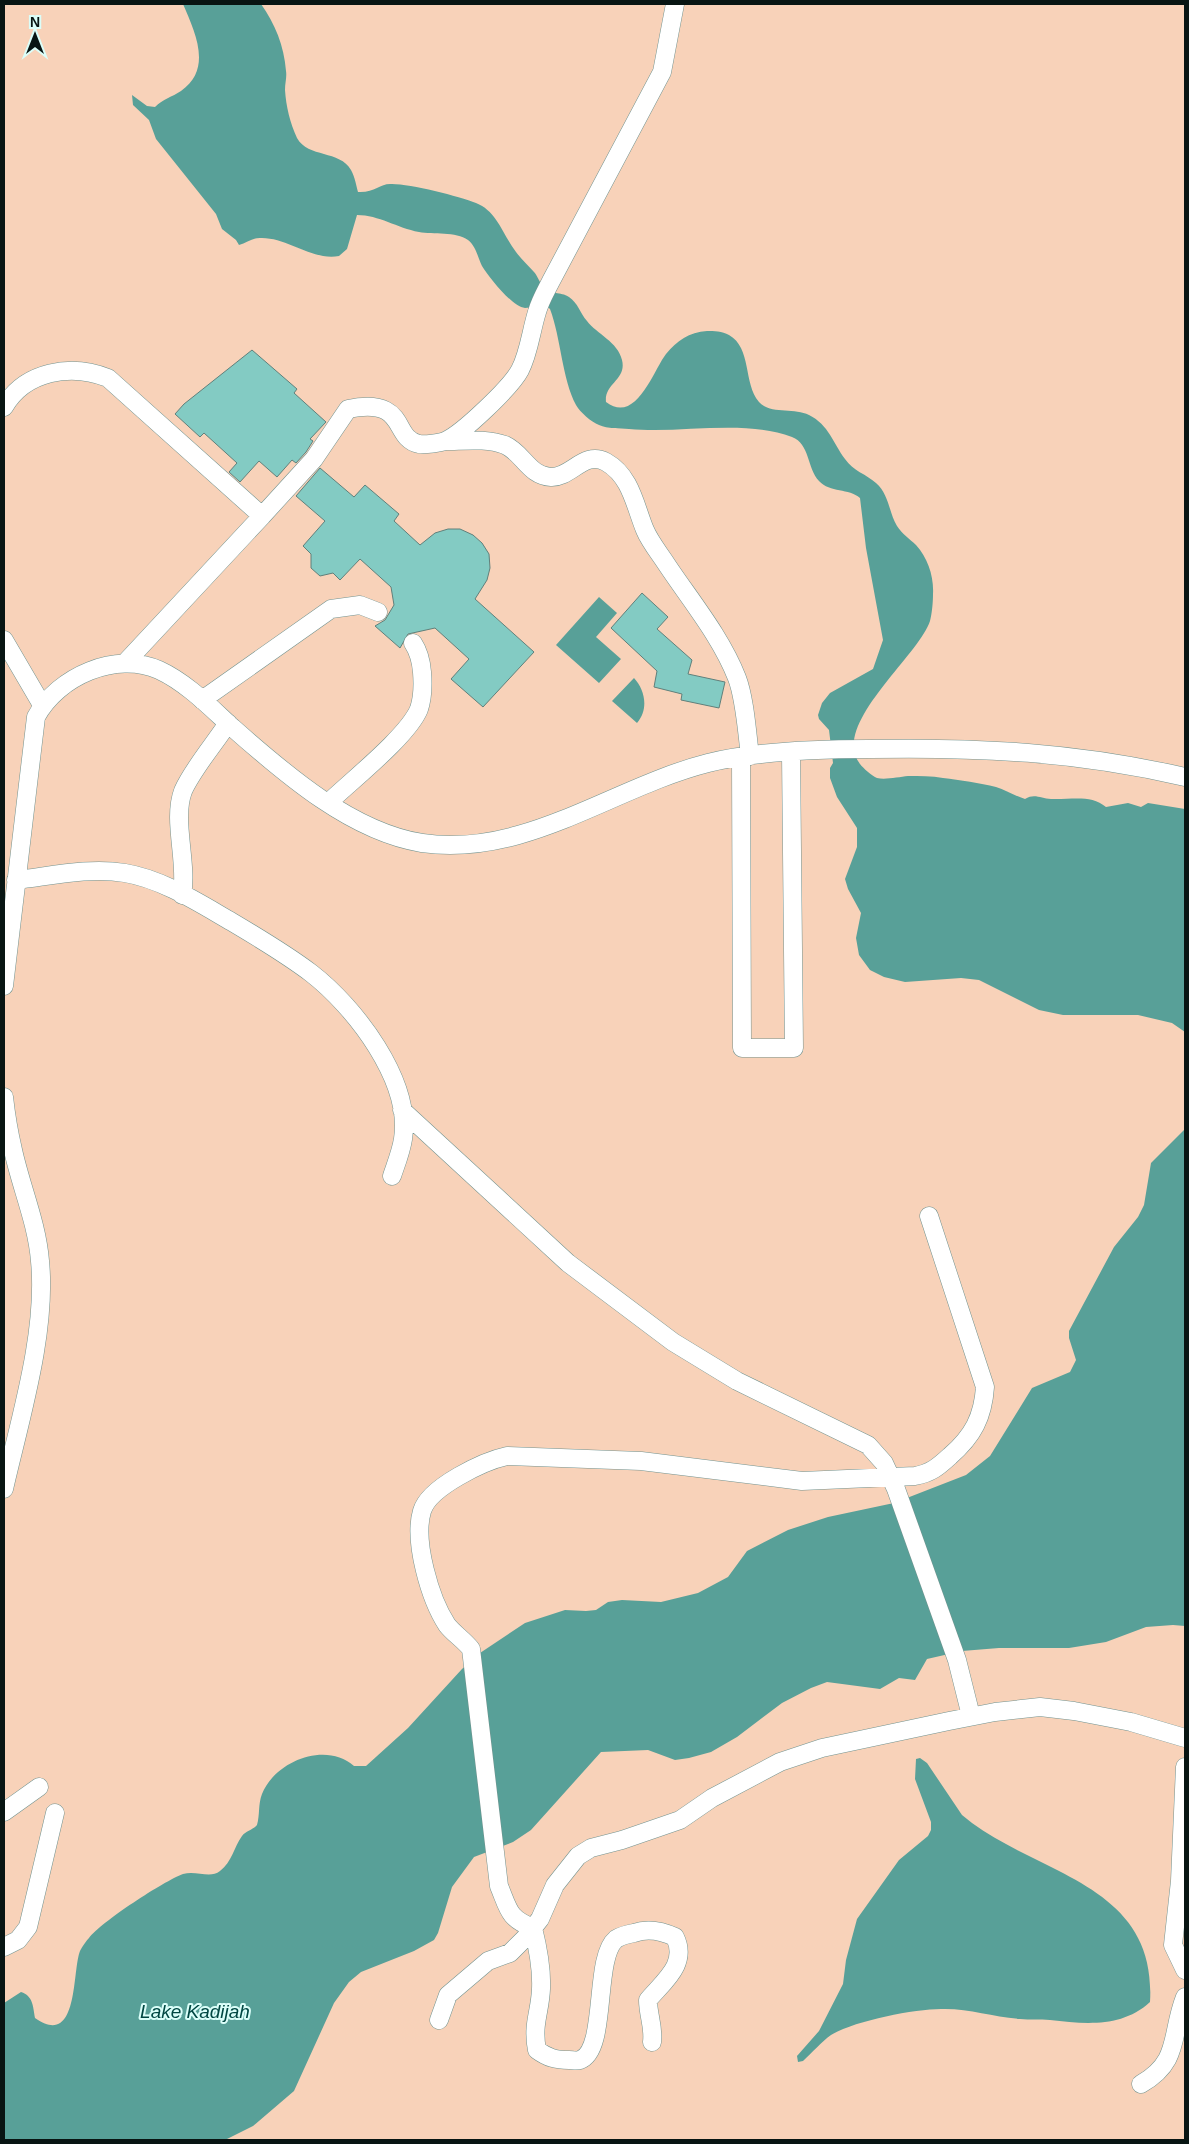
<svg xmlns="http://www.w3.org/2000/svg" width="1189" height="2144" viewBox="0 0 1189 2144" font-family="Arial,sans-serif">
	<style>
		.green { fill: #f8d2b9 }
		.water { fill: #58a098 }
		.building { fill: #83cbc3; stroke: #60807b }
		.lines { fill: none; stroke-linecap: round; stroke-linejoin: round }
		.minor-casing { stroke: #73938f; stroke-width: 19 }
		.minor { stroke: #fff; stroke-width: 18 }
		.labels { text-anchor: middle; dominant-baseline: central; stroke-width: 4; stroke-linejoin: round; paint-order: stroke }
		.water-label { font-size: 19px; font-style: italic; fill: #014742; stroke: #dbfef9 }
	</style>
	<rect width="100%" height="100%" fill="#cef1ec"/>
	<path class="green" d="M4 4H1185V2140H4Z"/>
	<path class="water" d="M183 4H261C275 24 284 45 286 71 287 77 285 83 285 90 286 106 290 123 297 138 308 158 340 150 351 170 355 177 356 185 358 192 374 193 380 184 390 184 407 183 459 196 476 203 497 211 503 235 516 252 521 259 528 265 534 272 537 275 539 281 542 285 552 296 560 291 569 297 578 303 580 313 587 321 597 334 618 342 622 360 627 380 604 383 606 402 636 425 653 371 666 354 677 341 689 332 707 331 714 331 722 331 729 335 752 348 743 383 759 402 771 415 794 407 809 415 829 425 833 443 845 459 853 471 866 474 876 483 889 494 889 513 897 526 902 534 910 539 916 545 928 558 934 577 933 594 933 602 932 613 930 621 918 657 830 725 860 764 863 768 872 776 877 778 885 780 899 777 908 776 919 776 932 776 943 778 960 780 980 783 996 787 1006 790 1015 796 1025 799 1035 793 1041 799 1051 799 1070 800 1091 794 1106 807L1128 803 1141 807 1148 803 1185 809V1032L1172 1023 1138 1015H1063L1039 1010 979 980 961 978 905 982 884 977 870 970 859 955 856 938 861 913 848 889 845 879 857 847V828L837 797 830 778V768L833 763 829 730 819 719 818 715 822 703 830 693 873 669 883 640 866 548 860 498C849 488 830 493 819 481 807 468 810 444 792 437 743 419 681 434 629 429 619 428 608 429 599 425 591 422 580 412 576 405 562 379 561 338 550 309L544 304C538 304 531 308 525 308 512 307 489 277 482 266 478 258 476 246 468 240 456 231 433 235 419 232 397 228 379 215 357 215L347 249 339 256C313 261 288 238 262 238 253 237 247 243 239 245L236 240 222 229 216 214 156 139 149 120 133 105 132 95 147 106 155 107C163 99 172 97 181 91 213 69 195 32 183 4Z
		M599 597 617 613 596 637 621 659 599 683 556 645Z
		M634 678C645 690 649 709 637 723L612 701Z
		M1185 1129V1626L1173 1625 1146 1627 1106 1642 1069 1648H999L962 1651 927 1659 915 1680 899 1678 880 1689 827 1682 811 1688 782 1703 737 1737 711 1752 689 1758 675 1760 648 1750 601 1752 531 1830 513 1842 474 1857 452 1887 438 1933 434 1940 414 1951 361 1972 349 1982 334 2003 294 2091 253 2126 225 2140H4V2003L21 1992C33 1996 33 2006 35 2018 79 2049 72 1971 80 1951 82 1947 86 1941 89 1938 101 1922 164 1881 183 1874 196 1870 210 1879 220 1871 232 1862 234 1847 242 1836 246 1831 253 1830 257 1825 260 1815 258 1804 262 1794 275 1761 326 1741 354 1766H366L408 1728 462 1669 480 1653 525 1623 565 1610 586 1611 596 1610 608 1602 622 1600 661 1602 698 1593 728 1577 747 1551 788 1530 828 1517 894 1503 966 1475 990 1456 1032 1388 1070 1372 1076 1360 1069 1338V1331L1114 1247 1138 1217 1144 1205 1151 1163Z
		M920 1758 927 1763 962 1815 972 1823C1044 1876 1157 1886 1150 2002 1122 2028 1085 2024 1050 2020 1040 2019 1030 2020 1020 2019 993 2017 968 2008 941 2009 914 2009 854 2021 831 2035 821 2042 812 2053 803 2061L798 2062 797 2056 819 2031 843 1984 846 1960 857 1919 899 1860 928 1836 931 1830V1822L915 1779 916 1759Z"/>
	<path class="building" d="M252 350 297 389 294 393 326 422 310 439 313 441 306 452 296 463 292 460 277 477 259 461 240 482 229 472 237 463 204 433 200 437 175 414 184 404Z
		M320 468 354 497 365 485 399 514 394 521 420 545 435 533 448 529H460L473 535 482 543 489 554 490 568 487 580 475 599 534 652 483 707 451 679 469 659 435 628 408 634 400 648 375 626 385 620 394 605 391 587 360 559 340 580 333 573 320 576 311 568V554L303 546 325 521 296 496Z
		M642 593 668 617 657 629 692 660 688 674 725 682 719 708 681 700 682 694 654 687 657 671 611 628Z"/>
	<g class="lines">
		<g class="minor-casing">
			<path id="minor" d="M4 407C25 371 71 363 108 378L262 516 125 663
				M445 441C464 441 487 438 505 445 523 453 529 476 551 477 571 478 584 450 606 462 631 476 635 506 645 530 650 542 660 554 667 565 691 601 721 637 737 678 745 699 747 733 750 756
				M262 516 314 459 348 409C409 397 391 438 419 444 425 445 440 443 445 441 462 434 511 387 520 370 529 353 531 331 537 312 540 301 546 291 551 281L662 72 675 4
				M4 640 42 705
				M202 700 331 609 360 605 378 612
				M741 757 742 1048H794L791 753
				M328 803C351 781 408 736 419 709 423 697 423 684 422 672 421 660 419 652 413 643
				M16 880C51 876 89 867 125 873 162 879 199 903 232 922 259 938 286 954 311 973 355 1007 412 1081 403 1139 401 1152 396 1164 392 1176
				M182 895C188 863 172 820 183 791 192 770 215 743 228 723
				M4 986 36 717C58 676 116 651 159 670 187 683 210 707 233 728 285 774 352 832 422 843 525 858 613 787 708 763 755 751 820 749 869 749 979 747 1078 752 1185 777
				M4 1097C6 1115 9 1133 13 1150 21 1187 37 1223 40 1261 47 1332 20 1419 4 1489
				M402 1110 568 1263 673 1342 737 1381 868 1445 884 1463 896 1489 957 1660 971 1716
				M1185 1767 1180 1881 1173 1945 1185 1970
				M4 1812 39 1787
				M4 1947 18 1940 28 1927 55 1813
				M439 2020 448 1995 488 1961 510 1953 525 1938 540 1919 555 1885 578 1856 591 1848 622 1840 680 1820 712 1798 780 1762 822 1748 949 1721 995 1712 1040 1707 1074 1711 1131 1722 1185 1738
				M652 2042C654 2027 648 2015 648 2000 664 1981 688 1964 675 1937 662 1931 648 1928 634 1933 628 1934 621 1936 616 1939 593 1958 608 2050 580 2060 577 2061 572 2060 569 2060 556 2060 548 2058 537 2050 532 2024 540 2013 541 1989 542 1968 538 1948 533 1928 508 1918 509 1910 499 1886L471 1649C464 1640 453 1633 447 1625 430 1599 413 1541 422 1511 429 1487 484 1461 507 1456L641 1461 802 1481 915 1476C931 1473 938 1467 950 1456 973 1436 983 1417 985 1387L929 1216
				M1141 2084C1181 2061 1170 2035 1185 1997"/>
		</g>
		<use href="#minor" class="minor"/>
	</g>
	<g class="labels">
		<g class="water-label">
			<text x="195" y="2011">Lake Kadijah</text>
		</g>
	</g>
	<rect width="1189" height="2144" fill="none" stroke="#081513" stroke-width="10"/>
	<g transform="translate(35 35)" stroke="#dbfef9" stroke-width="4" paint-order="stroke">
	<path d="M0-4L9 19L0 12L-9 19Z" fill="#081513"/>
	<text y="-8" font-size="14" font-weight="bold" text-anchor="middle" fill="#081513">N</text>
	</g>
</svg>
